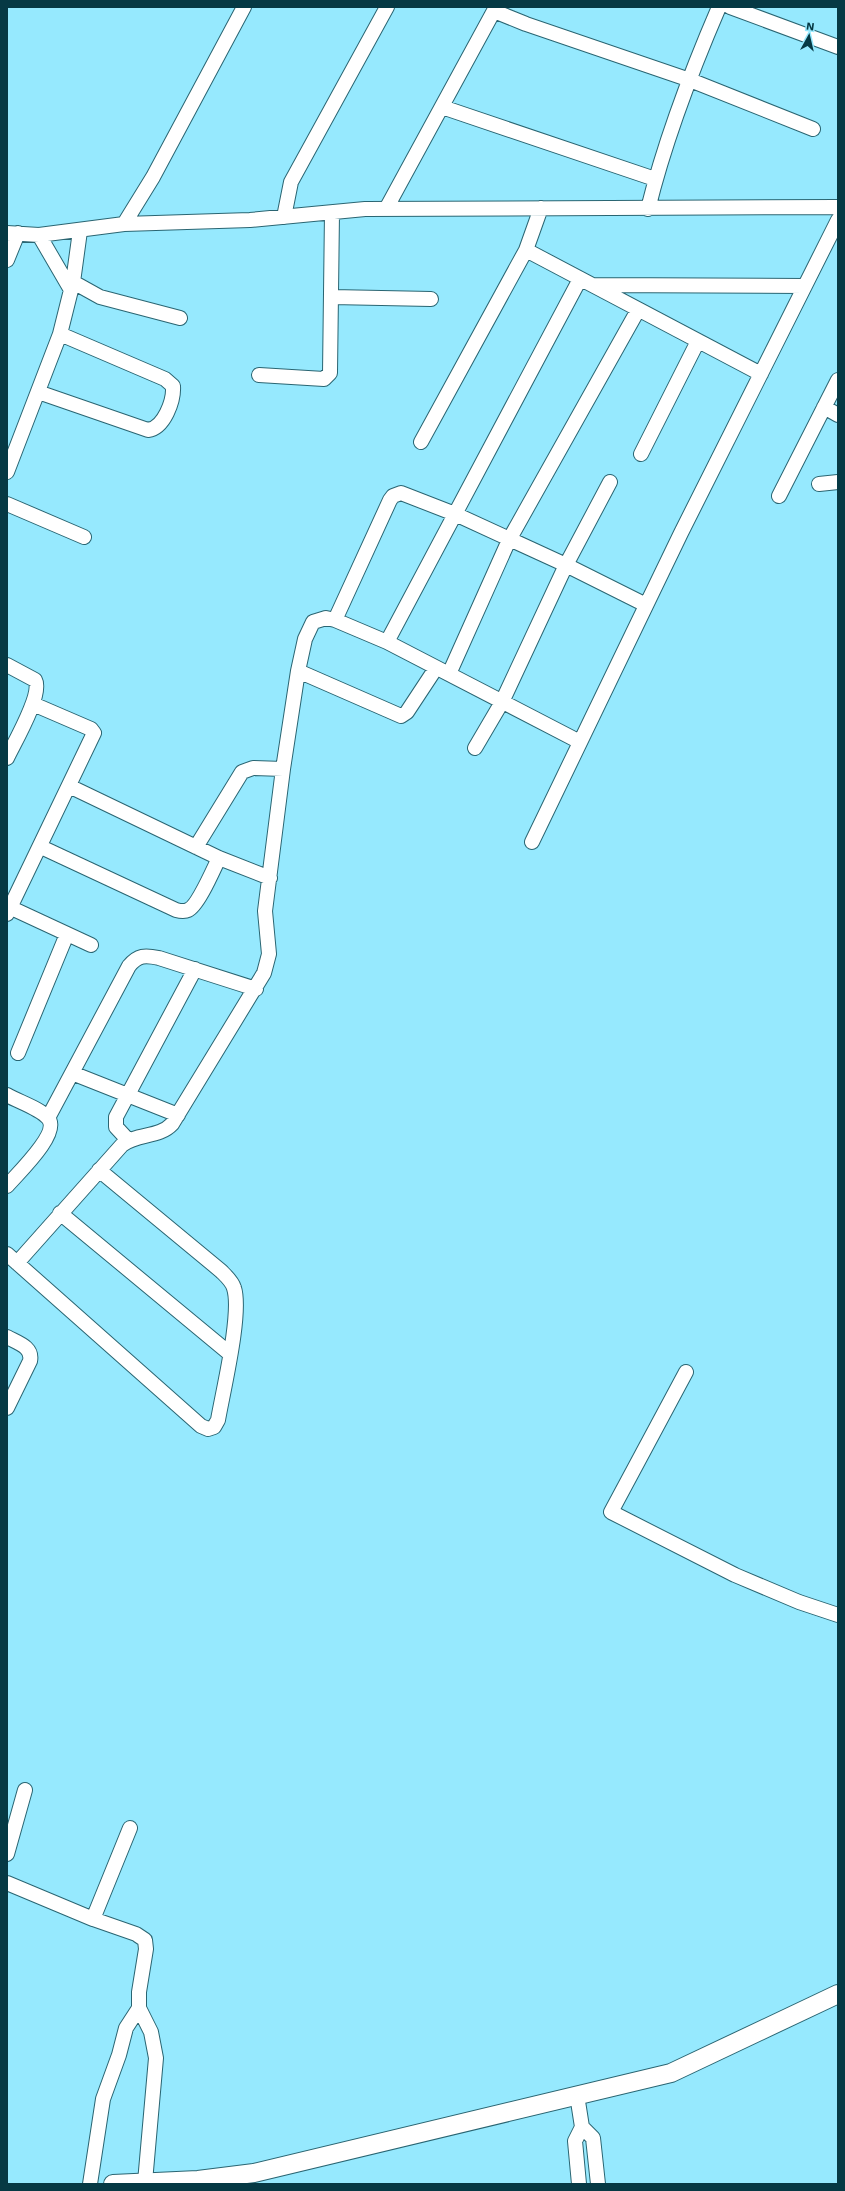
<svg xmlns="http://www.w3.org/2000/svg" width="845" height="2191" viewBox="0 0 845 2191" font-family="'Work Sans',sans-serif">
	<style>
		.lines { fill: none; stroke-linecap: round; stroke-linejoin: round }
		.minor-casing { stroke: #2a6572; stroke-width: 16 }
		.tertiary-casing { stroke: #2a6572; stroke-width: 20 }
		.minor { stroke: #fff; stroke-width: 14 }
		.tertiary { stroke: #fff; stroke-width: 18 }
	</style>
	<rect width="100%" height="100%" fill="#96e9fe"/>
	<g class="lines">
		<g class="minor-casing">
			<path id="minor" d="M730 7 838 47
				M494 11 526 24 690 80 813 129
				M442 107 655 179
				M386 209 496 7
				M648 209C665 140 691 72 719 7
				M284 217 291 182 387 7
				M124 224 153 177 244 7
				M7 233 39 235 124 224 250 220 365 209 838 207
				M39 235 71 290
				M526 250 761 374
				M7 260 18 233
				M73 282 100 297 180 318
				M593 285 805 286
				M332 297 431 299
				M259 375 324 379 330 373 332 213
				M38 392 148 430C164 428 174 401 173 386L165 379 60 334
				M824 407 838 415
				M421 442 526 250 541 208
				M641 454 698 341
				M7 472 60 334 73 282 80 231
				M819 484 838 482
				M779 496 838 380
				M7 504 84 537
				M335 620 390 500 393 496 401 493 455 514 566 565 646 605
				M387 642 580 279
				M7 665 35 680C43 694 14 743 7 758
				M298 671 401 716 407 712 436 668
				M449 674 509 540 638 310
				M475 748 502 702 566 565 610 482
				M69 786 219 858 270 878
				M532 842 681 533 838 220
				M41 847 176 910C180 911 184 912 188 910 198 906 214 868 219 858
				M196 847 242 772 253 768 283 769
				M7 906 91 945
				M7 914 94 733 91 729 33 704
				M18 1053 67 934
				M72 1073 178 1115
				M7 1095C19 1102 39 1108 48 1118 61 1133 17 1174 7 1186
				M48 1118 129 966C138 955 145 955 159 958L256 989
				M128 1140 116 1127V1117L195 969
				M60 1213 229 1353
				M7 1254 201 1426 208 1429 214 1427 218 1420C223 1391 242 1313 234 1288 232 1281 226 1276 221 1271L99 1170
				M17 1263 122 1145C137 1133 159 1138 172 1124L264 973 269 954 265 911 283 769 298 671 305 639 313 622 326 618 335 620 387 642 580 742
				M7 1337C18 1343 33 1347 30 1361L7 1408
				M686 1372 611 1512 735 1575 799 1602 838 1615
				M7 1854 25 1790
				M7 1883 93 1919 136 1934 145 1940 146 1949 139 1992V2008L151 2032 156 2058 145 2182
				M93 1919 130 1828
				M577 2095 582 2127 593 2138 598 2184
				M90 2184 103 2099 119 2055 126 2028 139 2008
				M579 2184 575 2141 582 2127"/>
		</g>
		<g class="tertiary-casing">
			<path id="tertiary" d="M113 2184 198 2180 254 2173 671 2073 838 1994"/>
		</g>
		<use href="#minor" class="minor"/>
		<use href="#tertiary" class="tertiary"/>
	</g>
	<rect width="845" height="2191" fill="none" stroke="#063944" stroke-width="16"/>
	<g transform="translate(809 36) rotate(8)" stroke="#96e9fe" stroke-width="3" paint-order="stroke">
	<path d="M0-3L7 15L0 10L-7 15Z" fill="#063944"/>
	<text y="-6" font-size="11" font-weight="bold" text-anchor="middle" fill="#063944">N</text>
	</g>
</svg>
